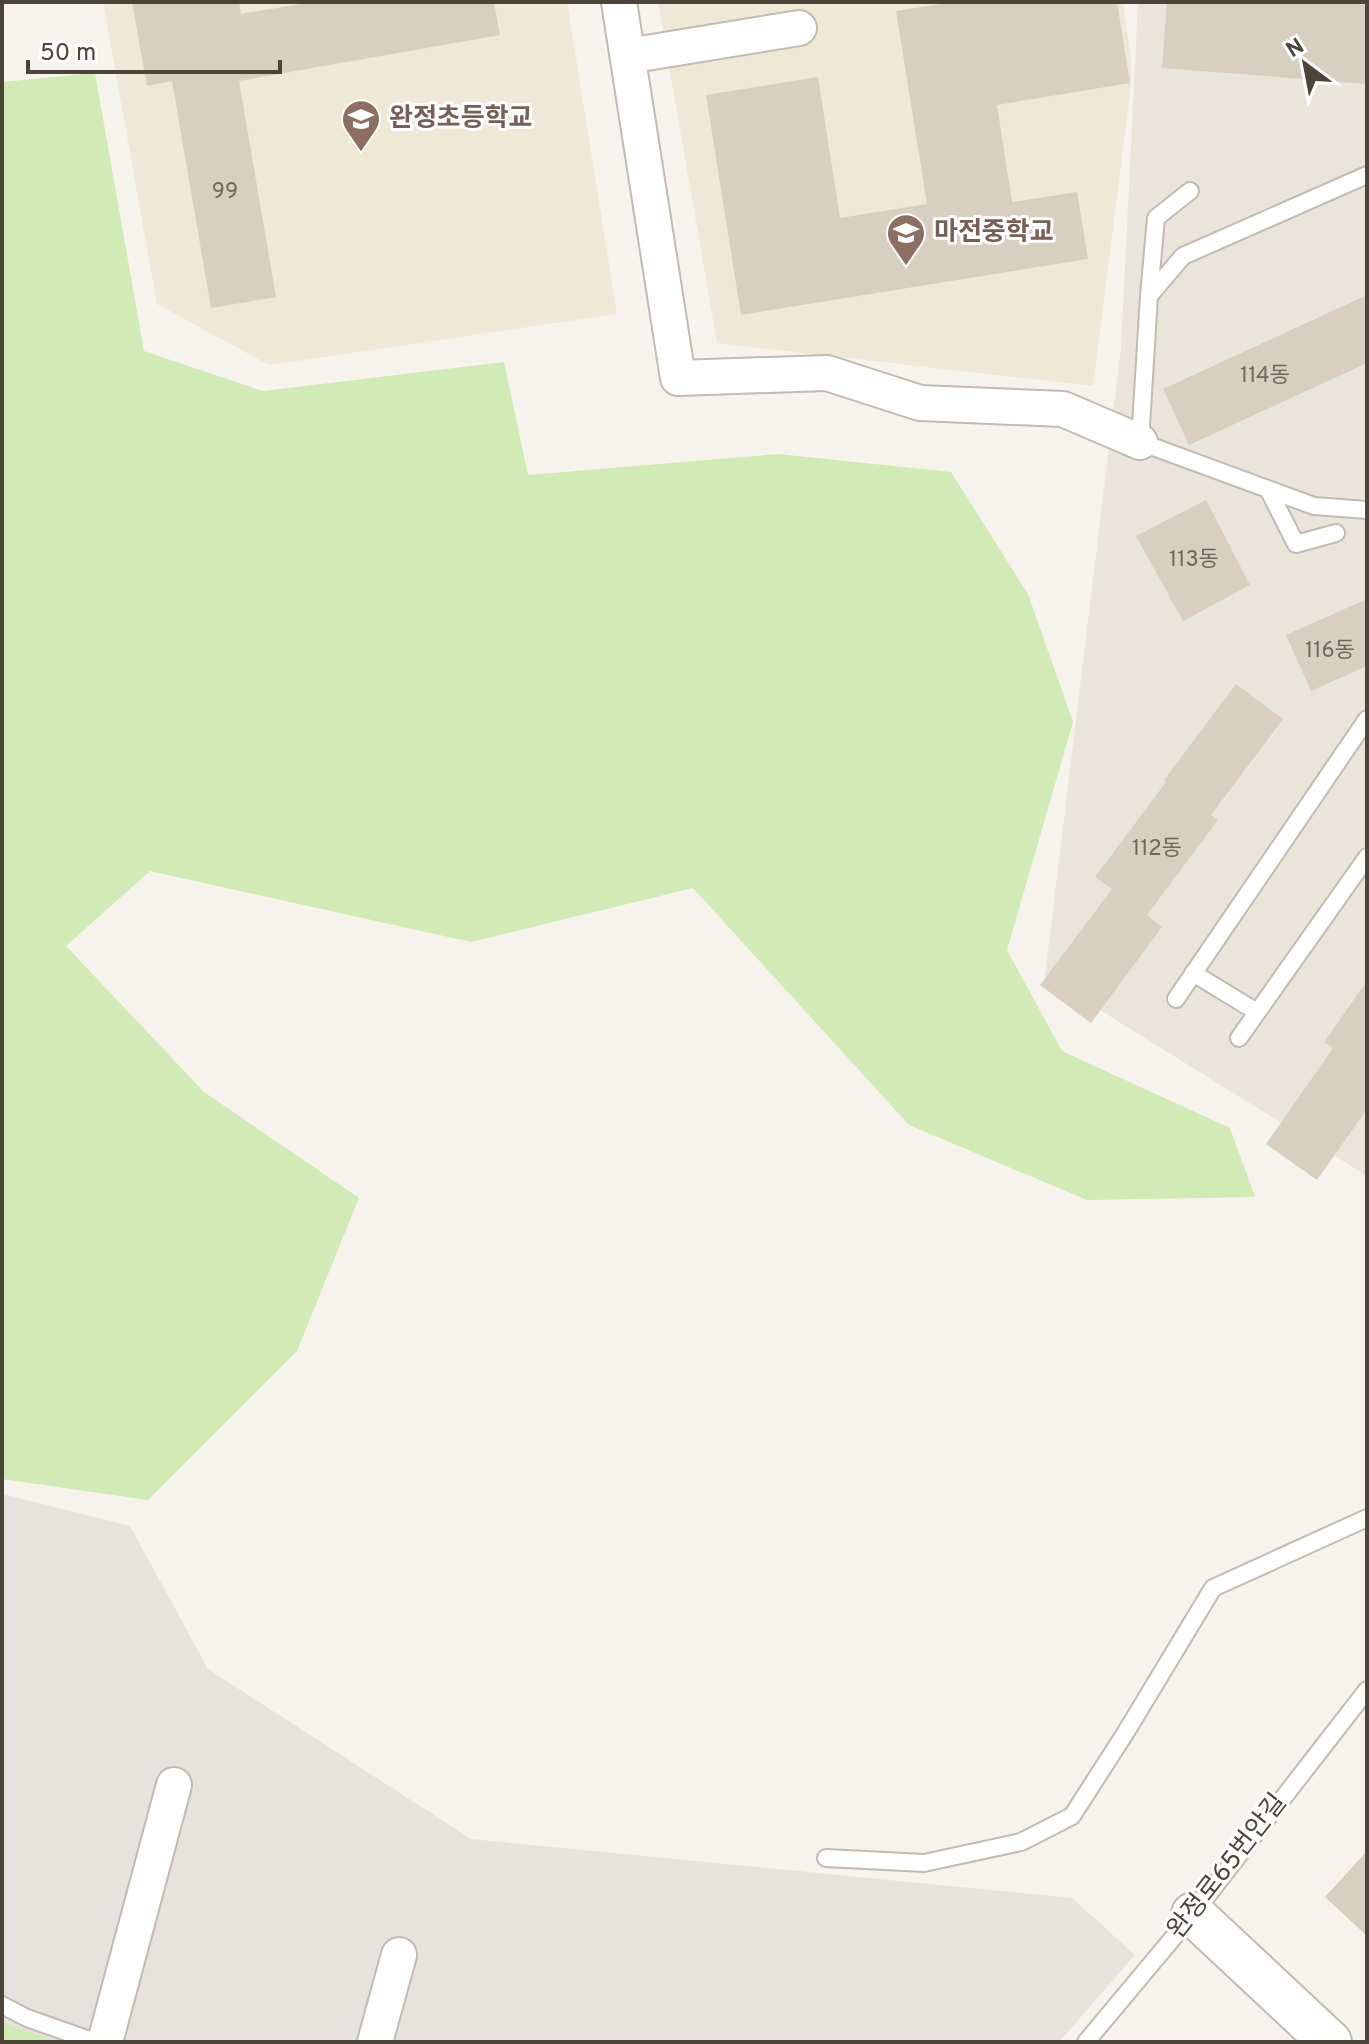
<svg xmlns="http://www.w3.org/2000/svg" width="1369" height="2044" viewBox="0 0 1369 2044" font-family="Overpass,'Noto Sans KR',sans-serif">
	<style>
		.residential { fill: #eae5da }
		.industrial { fill: #e6e2dd }
		.education { fill: #efe8d6 }
		.green { fill: #d2eab5 }
		.building { fill: #d8cfc1 }
		.lines { fill: none; stroke-linecap: round; stroke-linejoin: round }
		.service-casing { stroke: #c2bbae; stroke-width: 20 }
		.minor-casing { stroke: #c2bbae; stroke-width: 38 }
		.tertiary-casing { stroke: #c2bbae; stroke-width: 46 }
		.service { stroke: #fff; stroke-width: 16 }
		.minor { stroke: #fff; stroke-width: 34 }
		.tertiary { stroke: #fff; stroke-width: 42 }
		.labels { text-anchor: middle; dominant-baseline: central; stroke-width: 6; stroke-linejoin: round; paint-order: stroke }
		.number-label { font-size: 22px; fill: #6e675b }
		.education-label { font-size: 26px; font-weight: bold; fill: #785e54; stroke: #fff; text-anchor: start }
		.street-label { font-size: 26px; fill: #4b4439; stroke: #fff }
	</style>
	<rect width="100%" height="100%" fill="#f6f3ec"/>
	<path class="residential" d="M1138 2H1367V1176L1045 976 1121 348Z"/>
	<path class="industrial" d="M2 1494 130 1526 208 1669 471 1839 1072 1898 1135 1955 1059 2042H2Z"/>
	<path class="education" d="M103 2H567L617 314 269 365 157 304Z
		M658 2H1123L1131 58V86L1093 386 717 343Z"/>
	<path class="green" d="M95 73 144 351 263 391 504 362 528 475 778 454 951 472 1028 594 1073 722 1007 950 1062 1051 1230 1128 1255 1197 1087 1200 909 1125 693 888 471 942 150 871 66 946 204 1092 359 1198 297 1351 148 1500 2 1479V82Z
		M2 2022 58 2042H2Z"/>
	<path class="building" d="M132 2H239L241 14 313 2H494L500 35 239 81 276 297 211 308 172 81 147 86Z
		M954 2H1117L1130 83 997 105 1012 202 1077 192 1088 259 741 315 706 95 818 77 840 218 927 204 896 11Z
		M1167 2H1334L1367 5V84L1162 68Z
		M1367 295V363L1189 445 1163 389Z
		M1206 500 1250 585 1183 621 1136 536Z
		M1367 599V666L1311 691 1286 635Z
		M1236 684 1283 719 1211 815 1218 820 1147 915 1162 927 1091 1023 1040 985 1112 889 1095 877 1166 782 1164 780Z
		M1367 981V1109L1317 1180 1266 1144 1333 1048 1324 1042Z
		M1367 1851V1936L1325 1897Z"/>
	<g class="lines">
		<g class="service-casing">
			<path id="service" d="M1367 175 1183 256 1149 296 1140 442 1314 506 1367 510
				M1149 296 1156 218 1190 191
				M1268 489 1296 544 1336 533
				M1193 973 1257 1012
				M1176 999 1367 719
				M1239 1038 1367 857
				M826 1858 924 1863 1021 1842 1072 1816 1126 1732 1213 1588 1367 1518
				M2 2005 27 2018 95 2042
				M1086 2042 1193 1914 1367 1690"/>
		</g>
		<g class="minor-casing">
			<path id="minor" d="M619 2 678 378 827 373 920 403 1063 409 1140 442
				M628 56 799 28
				M105 2042 174 1785
				M375 2042 399 1955"/>
		</g>
		<g class="tertiary-casing">
			<path id="tertiary" d="M1193 1914 1330 2042"/>
		</g>
		<use href="#service" class="service"/>
		<use href="#minor" class="minor"/>
		<use href="#tertiary" class="tertiary"/>
	</g>
	<defs>
		<g id="school-pin" transform="scale(2)"><path d="M0 17L-7.5 6A9.5 9.5 0 1 1 7.5 6Z" fill="#8d6e63" stroke="#fff"/><path d="M0-5L7-2L0 1L-7-2ZM-4 1L0 2.5L4 1V4Q0 6-4 4Z" fill="#fff"/></g>
	</defs>
	<g fill-rule="evenodd">
		<use href="#school-pin" x="361" y="119"/>
		<use href="#school-pin" x="906" y="233"/>
	</g>
	<g class="labels">
		<g class="number-label">
			<text x="225" y="192">99</text>
			<text x="1265" y="376">114동</text>
			<text x="1194" y="560">113동</text>
			<text x="1330" y="651">116동</text>
			<text x="1157" y="849">112동</text>
		</g>
		<g class="education-label">
			<text x="389" y="119">완정초등학교</text>
			<text x="934" y="233">마전중학교</text>
		</g>
		<g class="street-label">
			<text transform="translate(1228 1867) rotate(-52)">완정로65번안길</text>
		</g>
	</g>
	<rect width="1369" height="2044" fill="none" stroke="#4b4439" stroke-width="8"/>
	<g transform="translate(1305 64) rotate(328)" stroke="#ffffff" stroke-width="6" paint-order="stroke">
	<path d="M0-6L14 30L0 20L-14 30Z" fill="#4b4439"/>
	<text y="-12" font-size="22" font-weight="bold" text-anchor="middle" fill="#4b4439">N</text>
	</g>
	<path d="M28 60v12h252v-12" fill="none" stroke="#4b4439" stroke-width="4"/>
	<text x="40" y="60" font-size="24" fill="#4b4439" stroke="#ffffff" stroke-width="6" paint-order="stroke">50 m</text>
</svg>
